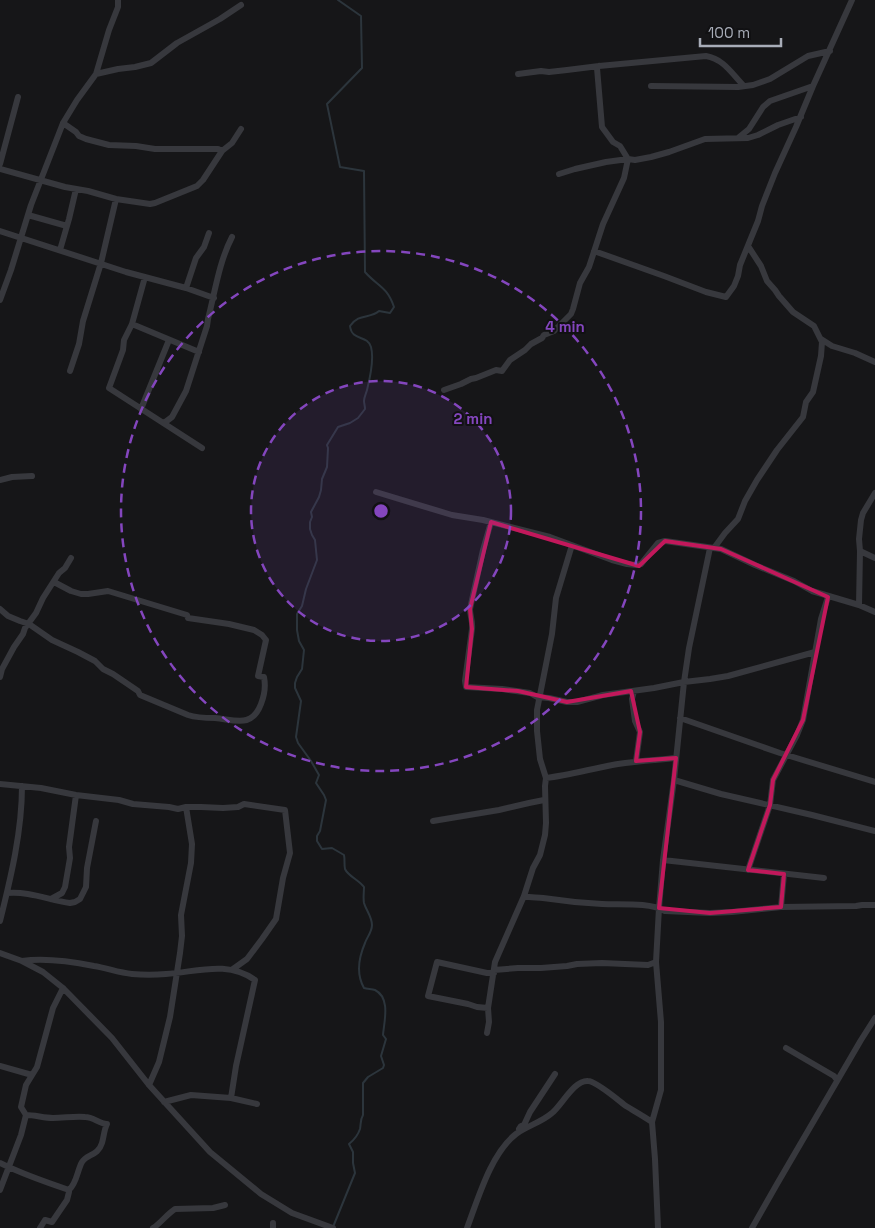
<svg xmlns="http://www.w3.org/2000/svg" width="875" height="1228" viewBox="0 0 875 1228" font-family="'Space Grotesk',sans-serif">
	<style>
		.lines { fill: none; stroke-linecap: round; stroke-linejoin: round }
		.stream { stroke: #2c353c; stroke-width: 2 }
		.street { stroke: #37383d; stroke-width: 6 }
		.marked { fill: none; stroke: #c2185b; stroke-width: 4; stroke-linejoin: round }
		.ring { fill: none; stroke: #8446be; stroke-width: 2.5; stroke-dasharray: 9 6 }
		.centre { fill: #8446be; stroke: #111113; stroke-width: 2.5 }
		.ring-label { font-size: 15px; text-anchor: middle; font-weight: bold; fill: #8446be; stroke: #111113; stroke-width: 4; stroke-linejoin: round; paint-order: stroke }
	</style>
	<rect width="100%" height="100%" fill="#161618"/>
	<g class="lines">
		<path class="stream" d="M333 1227 355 1173 353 1163V1152L349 1144C354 1140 358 1135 360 1129 361 1124 360 1120 363 1115V1083L368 1077 383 1068 384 1065 381 1056 386 1039 383 1035C384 1022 391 998 375 990 372 989 367 989 364 988 356 974 359 957 365 943 367 937 372 932 372 925 372 917 366 910 364 903 363 898 364 892 364 887 359 880 348 876 345 869 344 865 345 859 344 855L332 848 322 849 317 841V836L320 831 326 800 324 795 316 783 319 775 311 761 298 743 296 737 301 701 295 688V683L297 677 302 669 304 650 299 641 297 630V614L302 606 306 589 317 560 315 540 312 535 310 529V522L312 517 311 512 319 497 321 490 322 479 327 467 328 448 327 445 338 427 350 423 358 418 365 409C365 406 364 403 364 401 364 397 366 394 367 390 370 378 374 358 371 347 367 334 352 342 350 326 359 313 370 319 379 311L390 313 394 307C387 286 377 286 365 272L364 171 340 167 327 104 362 68 361 16 338 0"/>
		<path class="street" d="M96 74 118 69 135 67 151 63 177 43 220 19 241 5
			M518 74 541 71 549 72 567 70 599 66 706 56C724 59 732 74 744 86
			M651 86 738 87 753 85 770 79 808 56 830 51
			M63 123 76 132 79 136 86 139 109 145 136 146 155 149H218L222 151
			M738 138 749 129 763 107 770 101 813 86
			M0 164 18 97
			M0 169 65 187 88 191 116 199 150 204 155 203 197 186 203 180 222 151 232 143 241 129
			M559 174 575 169 606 162 628 159 635 160 651 157 669 152 705 139 748 138 758 135 778 125 801 117
			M28 215 67 226
			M0 231 126 272 186 288 214 298
			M60 250 69 219 76 189
			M594 251 664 276 706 292 726 297 734 286 738 276 740 265 758 221 762 206 775 173 796 127 813 86 852 0
			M145 277 132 324 124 340 123 350 109 388 202 448
			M186 288 196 258 204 247 209 233
			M0 300 11 270 31 205 63 123 77 100 96 74 109 30 118 7V0
			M132 324 199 352
			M821 339 832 346 855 353 875 362
			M70 371 79 344 83 321 101 263 116 199
			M444 390 461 384 471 379 476 378 496 370 502 371 510 360 525 350 531 344 542 338 544 335 554 331 571 314 573 309 580 283 589 267 603 224 624 178 628 159 620 146 613 142 602 127 597 68 599 66
			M141 409 169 340
			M164 423 172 417 186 391 207 326 208 319C215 292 219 262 232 237
			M0 480 12 477 32 476
			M376 492 452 515 483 520 550 537 612 560 627 564 636 565 641 564 658 543 665 541 721 549 755 565 794 581 812 591 859 605 875 612
			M491 522 483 550 470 609C470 616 473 622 472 629L465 681 466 687 502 689 530 693 537 697 549 698 567 702H577L603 695 654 688 684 682 710 679 728 676 815 652
			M714 548 725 533 738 519 745 501 757 480 777 450 803 417 806 402 813 392 821 356 822 342 814 326 793 312 779 296 775 290 767 281 761 266 748 246
			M860 551 875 558
			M859 605 860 551 859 539 861 520 863 513 875 493
			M0 609 8 616 20 621 29 624 52 640 78 652 95 661 103 669 113 674 138 691 140 695 188 715C197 718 206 718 215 718 236 720 252 728 261 704 265 694 266 687 264 677L258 676 266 640 262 635 254 630 229 624 188 618 187 615 108 591 88 594H81L71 591 54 582
			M0 677 2 669 14 647 23 634 25 628 36 613 43 598 59 573 65 568 71 558
			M634 691 632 699 635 721 640 732 636 761
			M680 718 780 753 875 782
			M546 778C570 775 594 768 618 764 637 761 656 760 676 758
			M674 780 721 794 812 815 875 831
			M0 784 41 788 76 795 119 800 133 804 169 807 178 809 186 807H201L223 808 238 807 244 804 285 810 290 853 283 878 276 919 262 939 247 959 233 969
			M433 821 499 810 529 803 544 800
			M663 860 824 878
			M748 870 770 805 773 780 797 735 803 720 821 619 828 597
			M7 893C29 891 49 900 70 903L75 902 80 899 86 887 87 868 96 821
			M524 896C531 898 537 897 543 898 563 901 583 903 602 904 621 905 648 902 665 911L710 913 732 912 781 907 856 906 862 905H875
			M51 899 62 893 65 887 70 858 69 847 76 795
			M781 907 784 874
			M0 921C11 877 22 831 22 786
			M0 953 22 961 43 972 63 988 112 1038 149 1085 210 1152 261 1194 292 1213 333 1228
			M22 961C43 958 74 962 94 966 107 968 119 973 132 974 143 975 155 975 166 974 197 972 227 960 255 980L236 1066 231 1098
			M494 970 518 968H541L567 966 577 964 602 963 648 965 656 962
			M488 1008 477 1007 468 1004 428 996 437 962 487 973H494
			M487 1033 489 1022 488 1008 495 962 524 896 533 868 540 855 545 835 546 823 545 786 546 778 540 759 537 731V710L552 634 556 598 572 545
			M786 1048 834 1076 837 1080
			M0 1066 32 1075
			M149 1085 159 1062 170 1017 180 953 182 936 181 915 191 863 192 844 186 807
			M164 1102 191 1095 231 1098 257 1104
			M26 1115C35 1115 44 1118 53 1118 64 1118 75 1116 85 1117 94 1117 99 1124 107 1124 104 1130 104 1136 102 1143 98 1156 87 1154 82 1162 77 1171 77 1183 69 1190V1192L67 1200 52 1222 45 1220 40 1228
			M519 1129 521 1126 524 1125 530 1112 555 1074
			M0 1163C22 1174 45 1182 69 1190
			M0 1190 21 1135 26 1115 21 1107 26 1085 37 1067 53 1008 63 988
			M153 1228C161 1223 167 1214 175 1209L213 1208 225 1205
			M273 1228V1223
			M467 1228C478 1199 491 1153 516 1134 527 1126 542 1122 552 1113 562 1105 574 1080 588 1081 596 1081 618 1100 626 1106 634 1111 643 1116 652 1122
			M658 1228 655 1159 652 1122 661 1090V1022L656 962 659 908 663 860 674 780 684 682 689 648 710 548
			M752 1228 777 1184 861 1040 875 1018"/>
	</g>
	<path class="marked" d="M491 522 639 566 665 541 721 549 828 597 803 720 773 780 770 805 748 870 784 874 781 907 710 913 659 908 676 758 636 761 640 732 631 691 567 702 518 691 466 687 472 629 470 609Z"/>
	<circle cx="381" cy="511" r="130" fill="#8446be" fill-opacity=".12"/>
	<g class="ring">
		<circle cx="381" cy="511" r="130"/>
		<circle cx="381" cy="511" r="260"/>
	</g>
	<circle cx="381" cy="511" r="8" class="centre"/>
	<g class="ring-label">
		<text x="565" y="332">4 min</text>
		<text x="473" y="424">2 min</text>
	</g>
	<path d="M700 38v8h81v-8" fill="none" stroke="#a8adb8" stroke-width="2.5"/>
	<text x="708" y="38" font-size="15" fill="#a8adb8" stroke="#111113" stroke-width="4" paint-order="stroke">100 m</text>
</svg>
